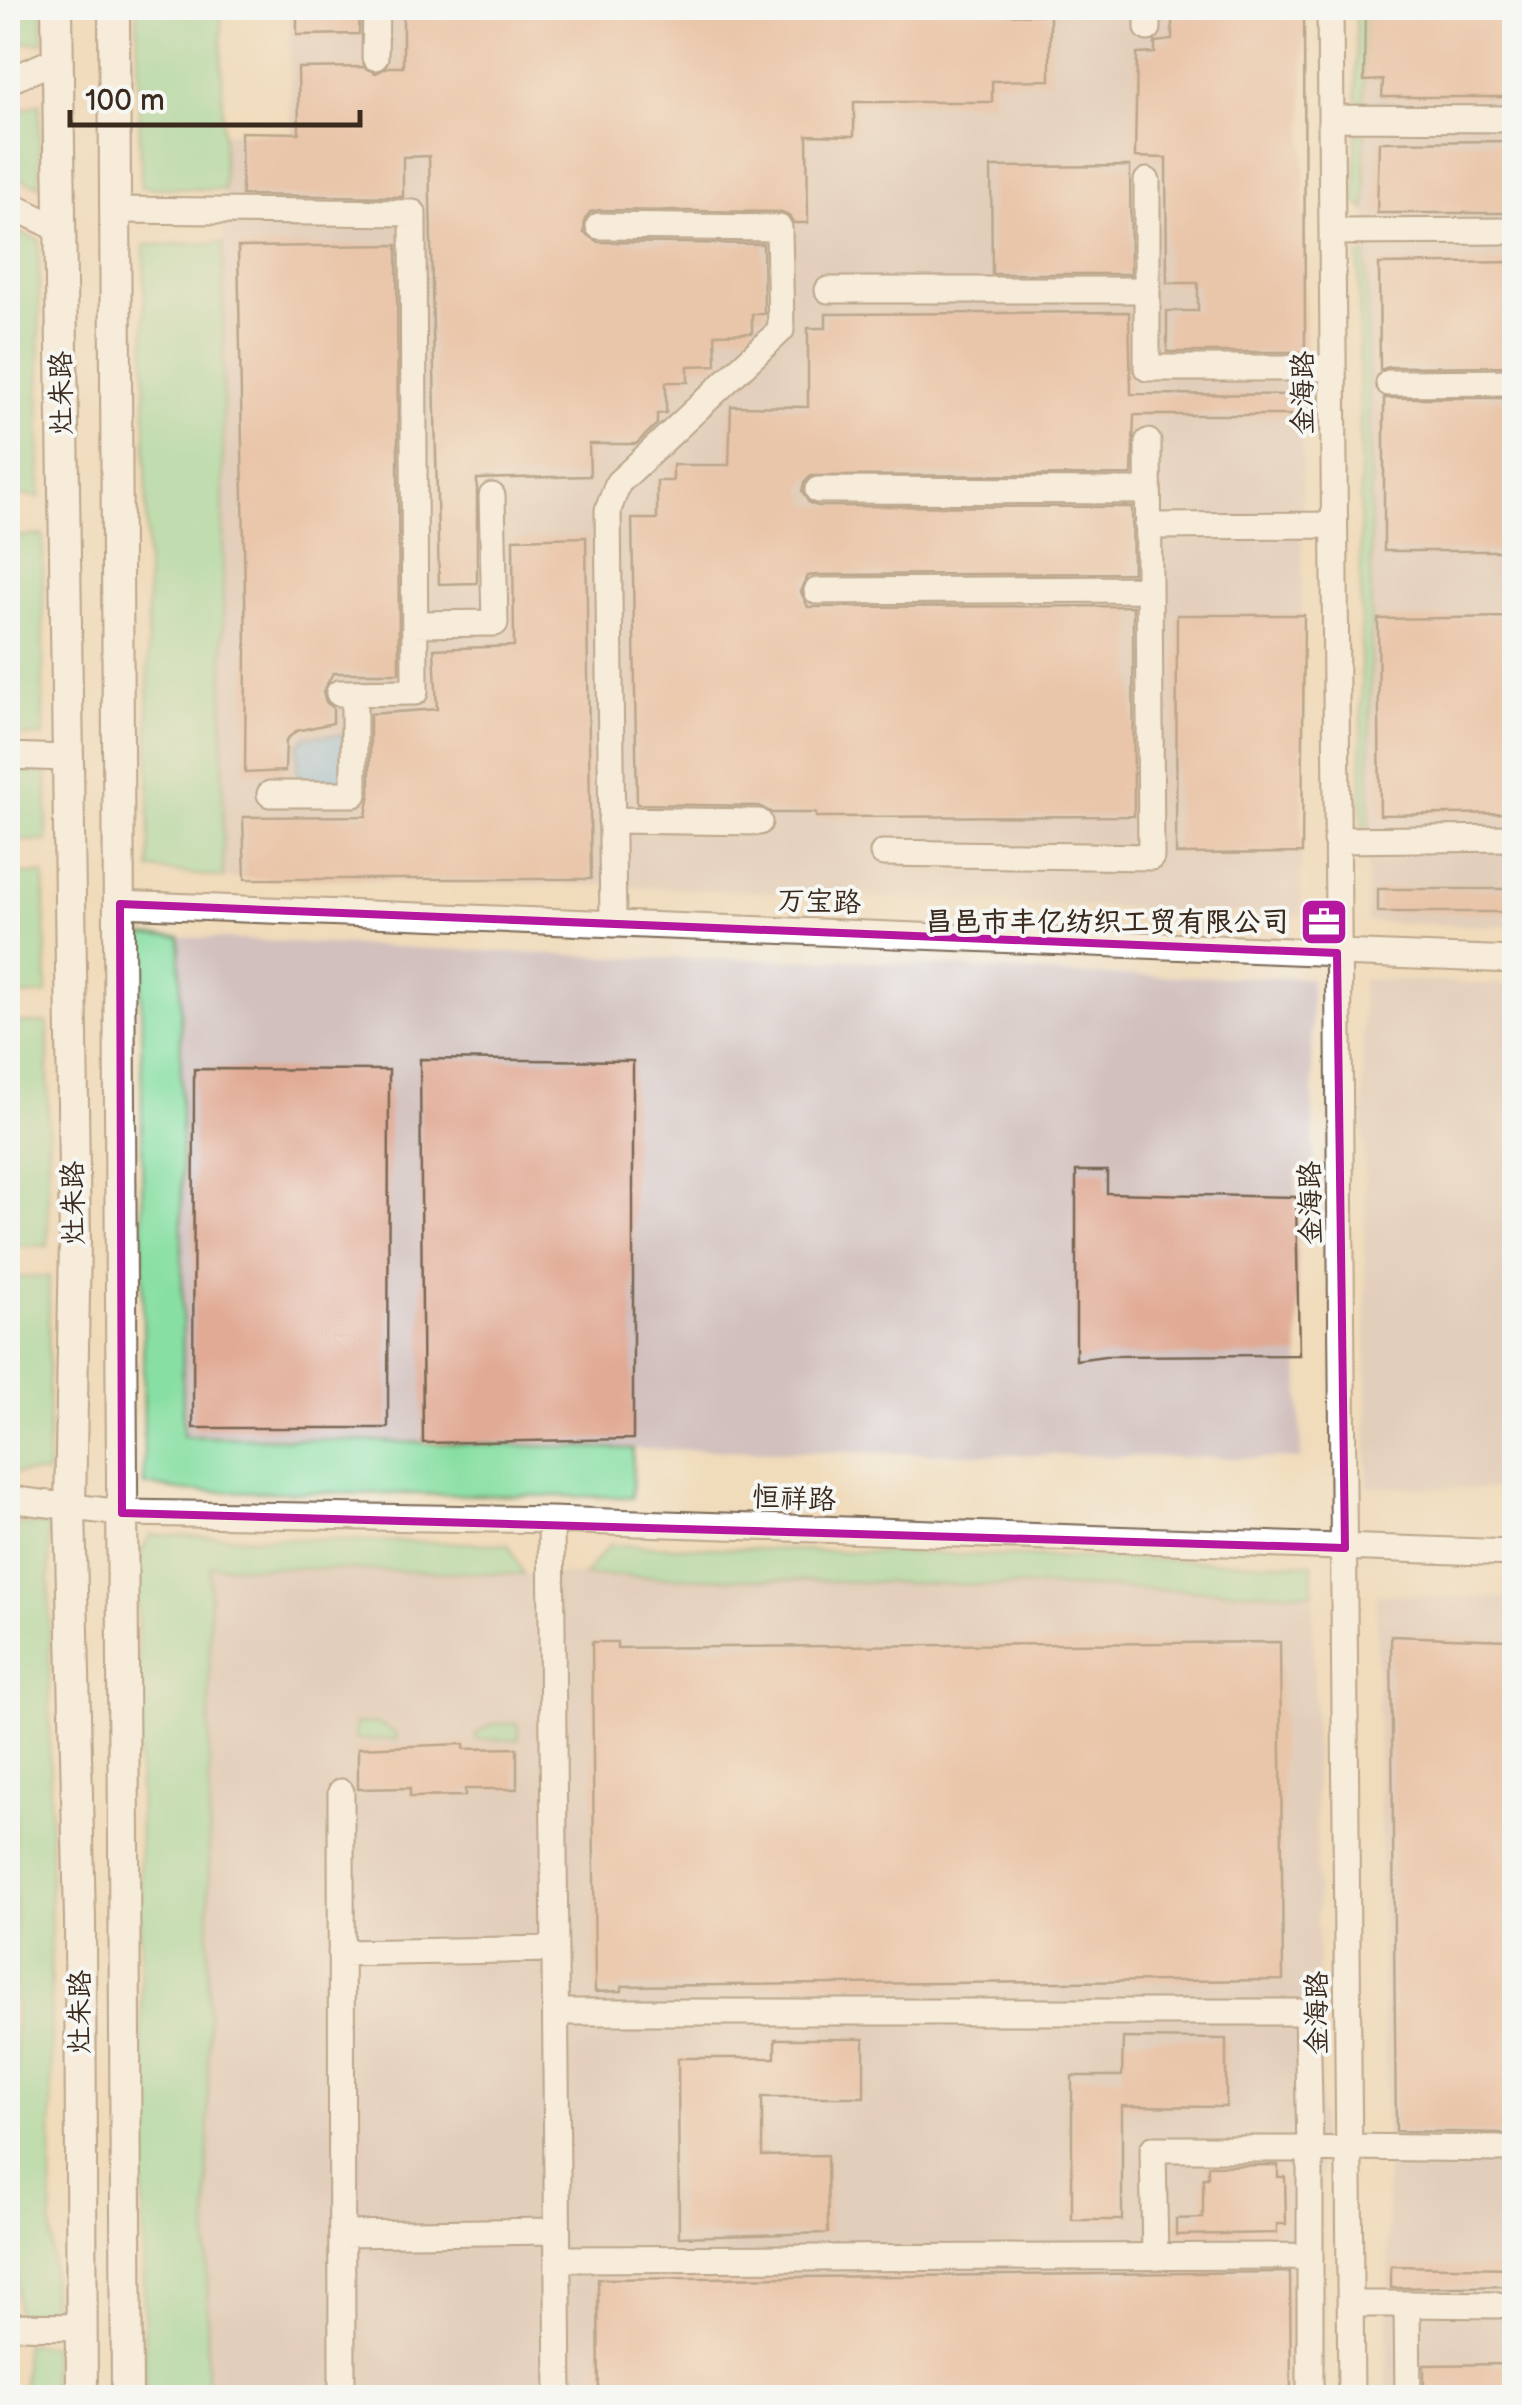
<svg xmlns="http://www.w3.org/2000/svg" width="1522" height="2405" viewBox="0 0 1522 2405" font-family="'Balsamiq Sans','LXGW WenKai TC',sans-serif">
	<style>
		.built { fill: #f5d3c2 }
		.industrial { fill: #d1c0bd }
		.green { fill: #88dfa3; stroke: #628460; stroke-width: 2.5 }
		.water { fill: #7ebef3; stroke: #5c7488; stroke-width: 2.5 }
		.building { fill: #e1aa94 }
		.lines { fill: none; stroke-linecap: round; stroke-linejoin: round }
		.minor-casing { stroke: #7a6855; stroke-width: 29 }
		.major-casing { stroke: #7a6855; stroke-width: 34 }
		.minor { stroke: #fff; stroke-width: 25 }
		.major { stroke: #fff; stroke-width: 30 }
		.marked { fill: none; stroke: #b5179e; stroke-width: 8; stroke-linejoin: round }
		.labels { text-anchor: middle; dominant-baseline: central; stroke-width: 8; stroke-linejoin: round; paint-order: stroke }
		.street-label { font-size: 28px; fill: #3b2a1e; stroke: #f6f6f2 }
		.poi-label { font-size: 28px; font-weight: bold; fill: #3b2a1e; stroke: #f6f6f2; text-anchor: end }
	</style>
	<rect width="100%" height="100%" fill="#f6f6f2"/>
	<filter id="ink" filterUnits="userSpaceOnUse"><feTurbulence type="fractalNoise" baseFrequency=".01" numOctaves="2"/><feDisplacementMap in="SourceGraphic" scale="20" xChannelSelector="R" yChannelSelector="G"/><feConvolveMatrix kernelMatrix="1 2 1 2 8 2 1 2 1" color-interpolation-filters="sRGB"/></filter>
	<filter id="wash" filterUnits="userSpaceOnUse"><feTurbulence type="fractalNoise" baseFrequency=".0048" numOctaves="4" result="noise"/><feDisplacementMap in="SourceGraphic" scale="40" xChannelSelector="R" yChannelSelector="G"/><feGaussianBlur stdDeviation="2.25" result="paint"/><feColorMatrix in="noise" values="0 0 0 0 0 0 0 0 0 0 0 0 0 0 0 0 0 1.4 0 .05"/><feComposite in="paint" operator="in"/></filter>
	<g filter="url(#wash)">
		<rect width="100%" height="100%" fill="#f0dbba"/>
		<path class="built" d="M8 71H41L39 240 8 229Z"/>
		<path class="industrial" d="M289 8H1304L1301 916 591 885 223 878 224 132H291Z
			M1365 8H1514V927L1367 922 1371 561Z
			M180 937 633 958 851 960 1075 975 1311 978 1314 1170 1296 1171 1301 1459 633 1449 183 1437Z
			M1362 979 1514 985V1490L1368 1487Z
			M210 1566 1313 1593 1324 2397 207 2398Z
			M1376 1594 1514 1598V2397H1386L1388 2266Z"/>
		<path class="green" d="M8 8H42L43 43 8 42Z
			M137 8H221L224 190 141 187Z
			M1356 8H1365L1364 100 1360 104 1356 96Z
			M40 103 39 186 8 174V115Z
			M1364 132 1366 210 1356 202V133Z
			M8 229 39 240 40 497 8 494Z
			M223 243V878L150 869 144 245Z
			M1366 254 1371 561 1369 827H1362L1359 255Z
			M43 535V736H8V537Z
			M8 771 47 772V841H8Z
			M8 874H44L47 994 8 997Z
			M141 935 180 937 183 1436 633 1449 632 1497 187 1491 144 1485Z
			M8 1023H48V1246H8Z
			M49 1276 48 1473H8V1278Z
			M49 1524 52 2315 17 2316 13 1525Z
			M150 1535 508 1544 523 1574 210 1566 207 2397H145L137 1561Z
			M609 1545 1312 1564 1313 1593 584 1575Z
			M355 1723 379 1724 397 1734V1740L355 1739Z
			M494 1724H518V1740L476 1739V1734Z
			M24 2344 52 2345V2397H24Z"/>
		<path class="water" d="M347 735 346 784 306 783 298 774V745L307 736Z"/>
		<g id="blocks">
			<path class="building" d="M297 8H360L359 34 297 35Z
				M403 8H992V14L1050 15V80L992 81V102H854V136L807 135 808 223H794L788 215 779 212 599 210 590 212 585 219 584 233 598 242 763 244 764 314H752V333L715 334 716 365 688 366V382H666V413L657 414V424L636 444H589L590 476 477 479V583L439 584 429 156 403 157V197L242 195 241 132 299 133 298 68 363 67 376 73 388 67H403Z
				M1172 8H1304L1305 352H1167V311H1198V283H1167L1166 158 1135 157 1137 54 1155 53V42L1172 40Z
				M1365 8H1514V97H1382L1383 80 1364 81Z
				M1514 141V213H1377L1379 142Z
				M1130 166 1131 274H992L991 167Z
				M397 245 399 673H333L323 692 326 702 333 708V723L296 731 286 740 285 771 245 773 246 646 238 247Z
				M1514 262V366L1389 367 1380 370 1379 264Z
				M1129 312 1131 394 1305 395V415H1134L1132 475 811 476 804 483 802 491 809 503 818 506 1132 507 1133 573 817 575 808 576 801 592 808 607 1133 606 1134 816 816 817V813H772L759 806 637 804 632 519H657V481H673V465H729L731 406 808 407V328H826V314Z
				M1384 398H1514V551H1384Z
				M586 537 591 879H245L243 817 366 816 370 794V714L437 709 434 649 514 646 513 539Z
				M1177 615H1304L1302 853 1176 854Z
				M1514 617V813L1380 815 1378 619Z
				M1378 889H1514V912H1378Z
				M420 1059 633 1061V1439L423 1443Z
				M194 1069 389 1070 388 1428H193Z
				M1076 1171H1107V1193L1296 1197 1299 1355 1105 1356 1076 1360Z
				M1391 1636 1508 1640 1507 1670H1514V2140L1501 2133 1396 2131Z
				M592 1642H617V1648L1280 1642 1283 1980 622 1986V1991L595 1992Z
				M464 1744V1749L517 1748V1789H465V1796L410 1797V1788L358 1789V1748Z
				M1123 2038 1226 2039V2107L1122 2106V2220H1072V2076H1122Z
				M775 2039H864V2097H762V2156L827 2155 828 2233 679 2237 678 2058H775Z
				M1278 2165V2177H1285L1286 2224H1277V2233L1176 2235V2219L1203 2218V2178H1208V2166Z
				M1391 2266 1514 2268V2286L1391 2288Z
				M1290 2272 1291 2398H599L598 2279Z
				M1514 2364V2393L1424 2394V2365Z"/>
		</g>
	</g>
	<g filter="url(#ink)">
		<use href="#blocks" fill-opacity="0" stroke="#7a6855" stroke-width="2.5"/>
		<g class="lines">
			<g class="minor-casing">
				<path id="minor" d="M1148 8V28
					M1330 8 1351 2398
					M375 57 376 8
					M8 81 58 59
					M1331 118 1514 119
					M1147 181V368H1333
					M8 204 60 229
					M116 210 413 213 415 692 339 693
					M599 226 779 228 781 330 618 483 608 510 613 924
					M1332 232 1514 231
					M828 290H1147
					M1389 383 1514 382
					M818 490 1148 491
					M1148 526 1334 525
					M817 591 1149 589
					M415 624 495 623 492 496
					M8 756 66 758
					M270 794H354V693
					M611 820 759 822
					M1336 840 1514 838
					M883 853 1151 857 1148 442
					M120 904 1514 960
					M8 1499 122 1513 551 1520 1514 1553
					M551 1520 559 2398
					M341 1792 342 2398
					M341 1953 555 1949
					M556 2012H1307L1310 2149H1153L1155 2257
					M1348 2147 1501 2149
					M342 2234 557 2231
					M558 2259 1310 2256
					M1350 2304H1407
					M8 2326 83 2327
					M1310 2398V2149L1348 2150
					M1408 2398 1407 2304 1498 2305"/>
			</g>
			<g class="major-casing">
				<path id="major" d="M57 8 75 1241 70 1508 80 1920 82 2398
					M114 8 127 2398"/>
			</g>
			<use href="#minor" class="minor"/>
			<use href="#major" class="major"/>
		</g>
	</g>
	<path d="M0 0H1522V2405H0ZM120 904 1337 953 1345 1548 122 1513Z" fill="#f0dbba" fill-opacity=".55" fill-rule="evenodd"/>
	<path class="marked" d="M120 904 1337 953 1345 1548 122 1513Z"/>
	<defs>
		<g id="office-square" transform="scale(2.5)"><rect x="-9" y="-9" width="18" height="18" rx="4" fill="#b5179e" stroke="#f6f6f2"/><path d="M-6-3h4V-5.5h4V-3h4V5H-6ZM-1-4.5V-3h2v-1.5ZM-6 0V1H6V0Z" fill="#fff"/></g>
	</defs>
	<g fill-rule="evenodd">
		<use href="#office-square" x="1324" y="922"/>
	</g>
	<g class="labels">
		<g class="street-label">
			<text transform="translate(62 393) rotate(-91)">灶朱路</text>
			<text transform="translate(1303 393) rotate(-90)">金海路</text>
			<text transform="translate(819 902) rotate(2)">万宝路</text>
			<text transform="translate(74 1203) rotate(-91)">灶朱路</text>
			<text transform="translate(1311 1203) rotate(-91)">金海路</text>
			<text transform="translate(794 1499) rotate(2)">恒祥路</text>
			<text transform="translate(80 2012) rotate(-90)">灶朱路</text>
			<text transform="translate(1317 2013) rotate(-90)">金海路</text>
		</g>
		<g class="poi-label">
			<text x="1289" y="922">昌邑市丰亿纺织工贸有限公司</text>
		</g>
	</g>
	<rect width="1522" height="2405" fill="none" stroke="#f6f6f2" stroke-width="40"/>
	<path d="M70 110v15h290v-15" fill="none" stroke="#3b2a1e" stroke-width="5"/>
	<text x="85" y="110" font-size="30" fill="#3b2a1e" stroke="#f6f6f2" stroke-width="8" paint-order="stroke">100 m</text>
</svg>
